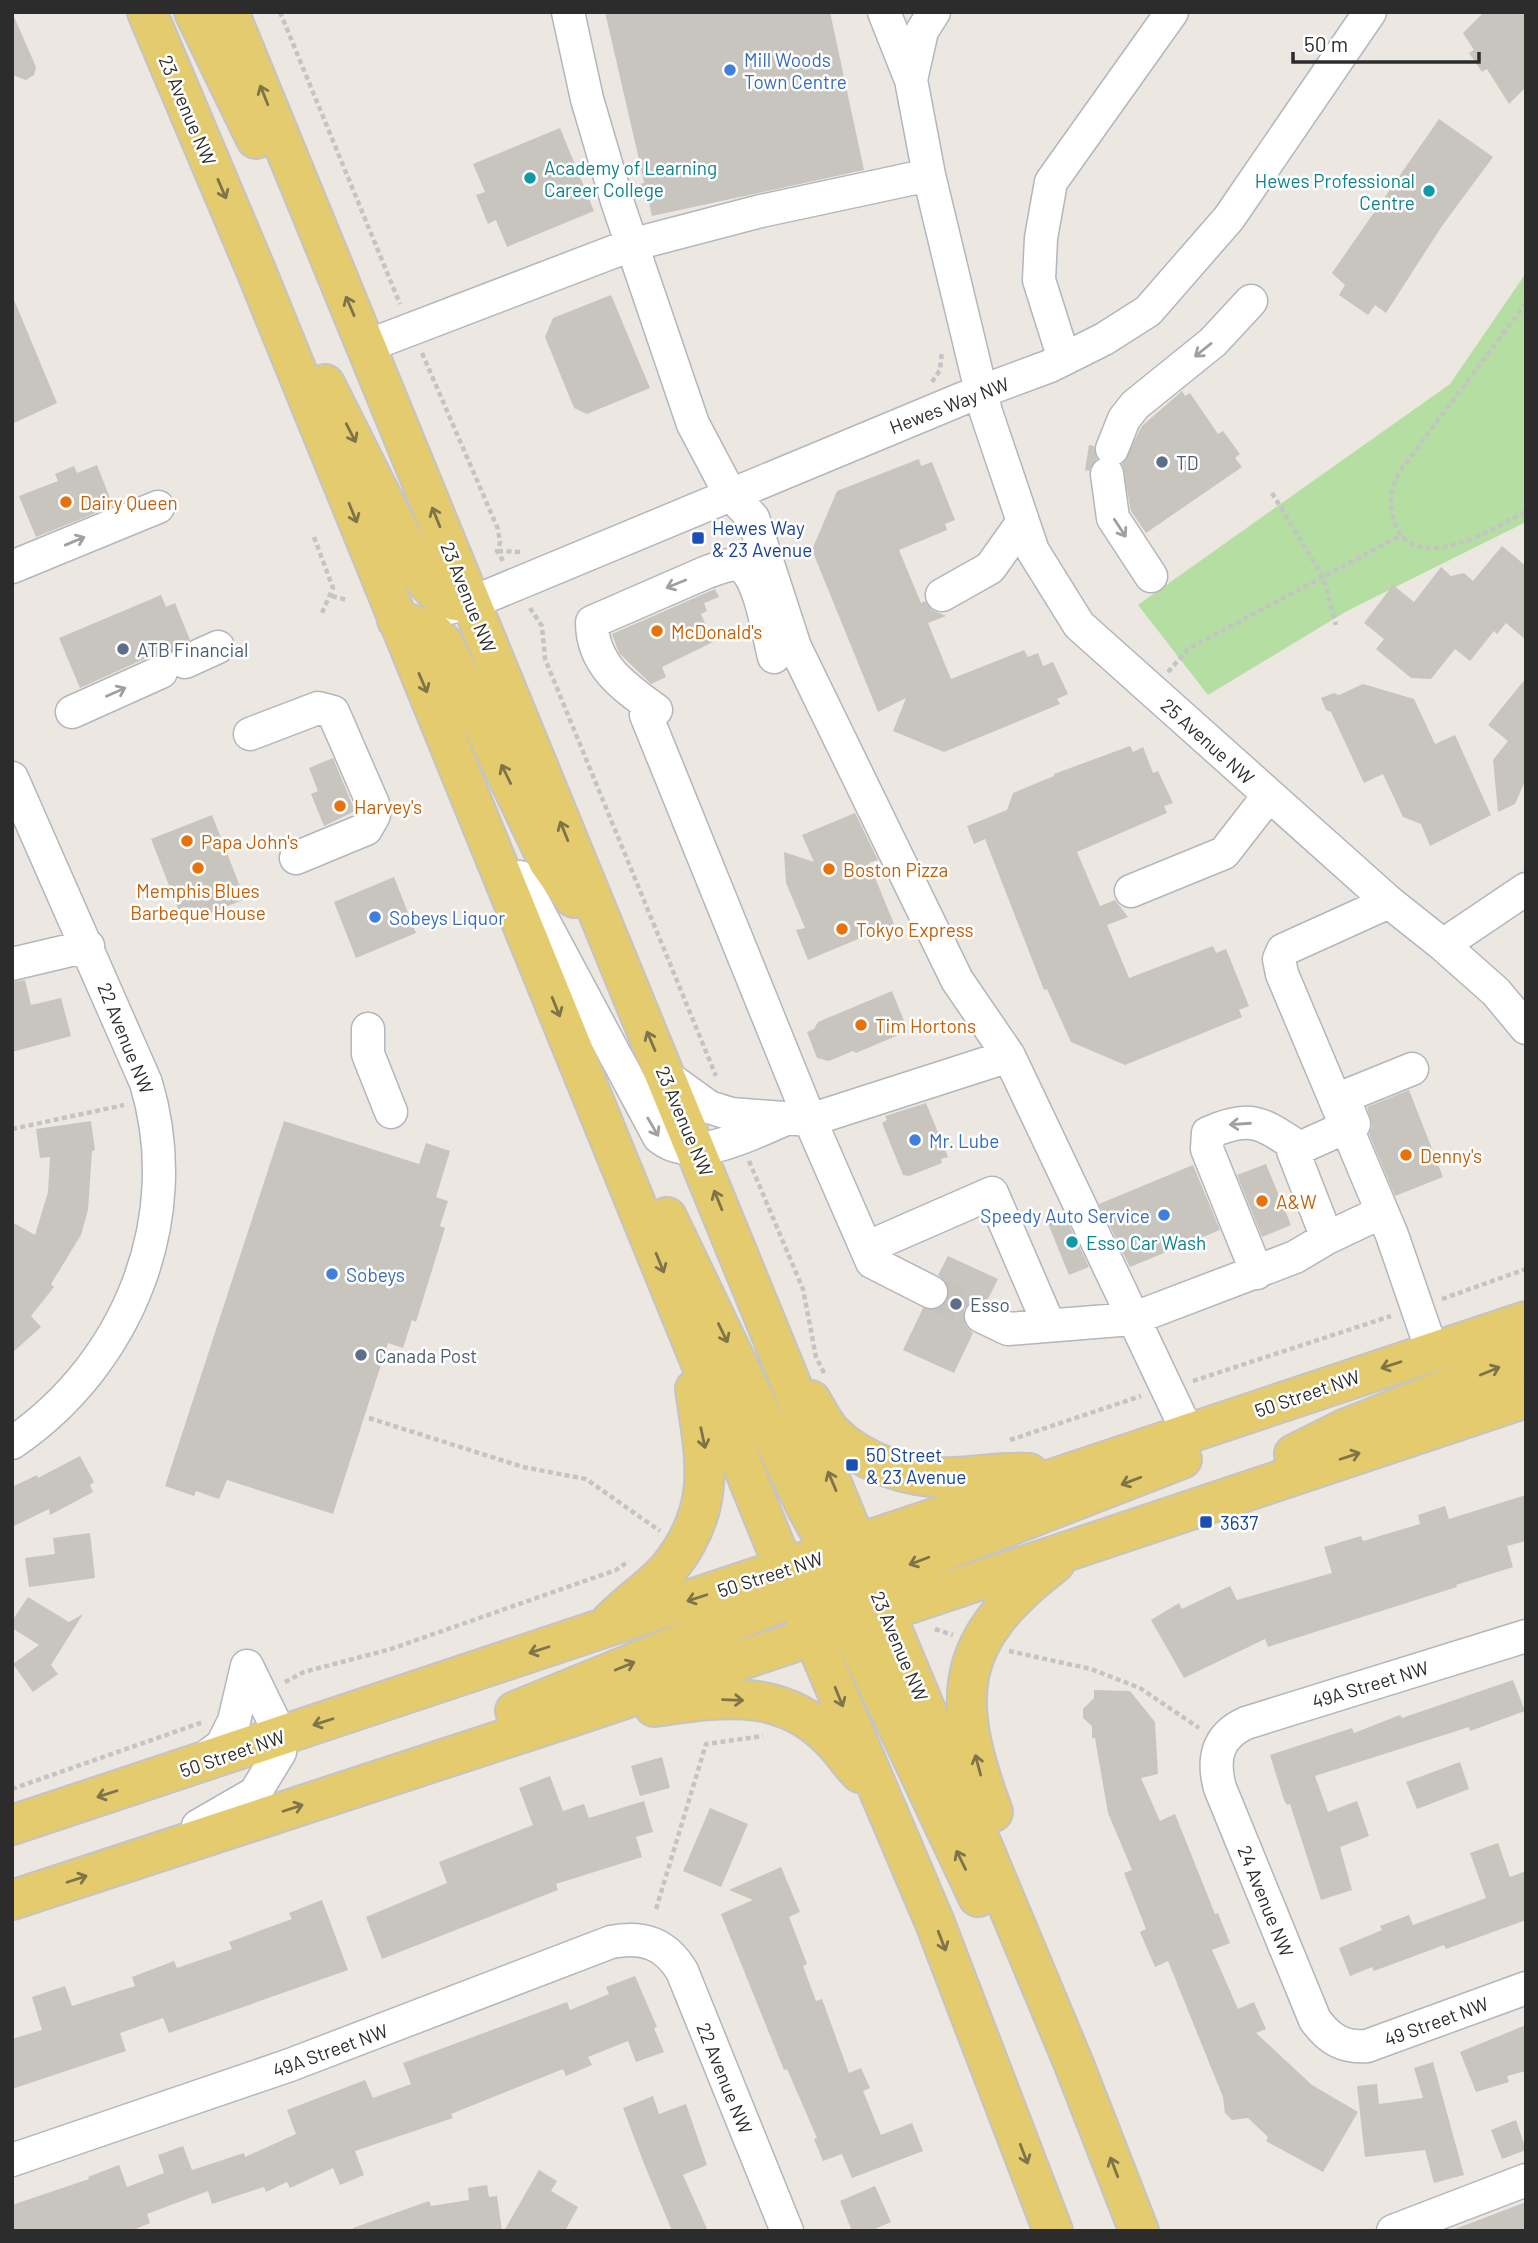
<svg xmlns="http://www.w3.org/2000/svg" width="1538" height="2243" viewBox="0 0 1538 2243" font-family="Barlow,sans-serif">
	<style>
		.green { fill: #b5dea2 }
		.building { fill: #c8c5be }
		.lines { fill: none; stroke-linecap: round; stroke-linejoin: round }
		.minor-tunnel { stroke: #c6c2bc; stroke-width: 32; stroke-dasharray: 32 16; stroke-linecap: butt }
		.minor-casing { stroke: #b3b6be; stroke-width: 35 }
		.major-casing { stroke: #c4c4c4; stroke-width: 42 }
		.path { stroke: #c4c4c4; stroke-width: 4.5; stroke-dasharray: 5 3.5; stroke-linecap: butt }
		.minor { stroke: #fff; stroke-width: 32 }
		.major { stroke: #e4cb6d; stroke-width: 38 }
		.oneway { stroke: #7f7449 }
		.oneway2 { stroke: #a0a0a0 }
		.shop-dot { fill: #3f7fe0; stroke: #fff; stroke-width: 2.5 }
		.culture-dot { fill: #0f9aa8; stroke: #fff; stroke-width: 2.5 }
		.service-dot { fill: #5c6f8a; stroke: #fff; stroke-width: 2.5 }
		.food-dot { fill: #e8710a; stroke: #fff; stroke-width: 2.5 }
		.transit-dot { fill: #1a4fb4; stroke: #fff; stroke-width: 2.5 }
		.labels { text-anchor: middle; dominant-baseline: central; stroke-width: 5; stroke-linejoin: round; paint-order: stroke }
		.shop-label { font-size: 19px; fill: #366cbe; stroke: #fff; text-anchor: start }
		.street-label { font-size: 19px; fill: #2c2c2c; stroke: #fff }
		.culture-label { font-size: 19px; fill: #0d838f; stroke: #fff; text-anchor: start }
		.service-label { font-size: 19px; fill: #4e5e75; stroke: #fff; text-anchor: start }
		.food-label { font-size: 19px; fill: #c56008; stroke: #fff; text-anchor: start }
		.transit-label { font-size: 19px; fill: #164399; stroke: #fff; text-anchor: start }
	</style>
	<rect width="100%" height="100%" fill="#ece7e0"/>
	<path class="green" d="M1526 273V522L1347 611 1208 695 1138 605 1450 384Z"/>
	<path class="building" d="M12 12 36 67 34 75 26 80 12 75Z
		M605 12H830L864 170 652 216Z
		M1484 12H1526V87L1509 104 1487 69 1482 72 1469 53 1474 50 1463 33Z
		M1439 119 1493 157 1442 226 1386 313 1375 305 1368 315 1339 295 1345 285 1332 273Z
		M560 128 594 211 507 247 496 220 488 224 476 195 485 192 473 164Z
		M12 295 57 403 12 424Z
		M611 295 650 388 587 414 574 408 545 337 553 318Z
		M1182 391 1185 396 1190 393 1218 434 1223 431 1240 454 1235 458 1242 467 1146 533 1131 511 1122 464 1142 426Z
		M1089 445 1094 446 1097 459 1089 471 1085 470Z
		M919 459 921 466 932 462 955 520 945 524 947 530 899 550 921 603 925 601 932 610 946 616 928 623 951 679 1024 650 1028 657 1038 653 1043 666 1053 662 1068 694 1057 699 1060 704 944 752 893 731 906 698 878 712 812 550 837 491Z
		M97 465 113 506 36 537 19 496 58 481 55 474 74 466 77 473Z
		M1502 546 1526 566V640L1506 623 1497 634 1494 631 1470 661 1455 649 1431 679 1411 678 1376 649 1384 639 1364 623 1393 585 1414 602 1441 567 1451 576 1464 573 1473 581Z
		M715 589 719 597 704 603 707 611 701 614 713 642 662 667 666 677 651 684 619 653 612 634Z
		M161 595 166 607 175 603 190 640 177 646 168 656 153 655 80 688 59 638Z
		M1526 678V779L1515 804 1498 812 1493 760 1508 741 1488 725Z
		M1363 684 1414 699 1435 744 1455 735 1491 815 1430 846 1421 824 1403 817 1383 774 1364 783 1331 712 1326 710 1321 698 1334 693 1339 695Z
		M1130 746 1133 752 1143 747 1153 773 1158 771 1173 803 1164 806 1167 813 1077 852 1100 906 1115 900 1128 917 1107 925 1129 978 1213 946 1216 953 1226 949 1249 1006 1239 1010 1242 1017 1125 1065 1071 1042 1047 989 1044 990 985 839 974 844 967 826 1007 810 1013 793 1054 776V774Z
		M333 758 355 811 324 826 311 794 318 791 309 768Z
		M855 813 878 860 869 863 894 924 808 960 796 930 805 928 786 883 784 852 814 862 802 835Z
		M212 815 245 899 184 924 151 839Z
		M394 877 416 933 356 958 334 902Z
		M25 980 31 1005 61 998 71 1036 12 1052V982Z
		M892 991 908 1031 856 1053 853 1051 829 1061 817 1058 807 1032 814 1029 818 1022Z
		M1409 1090 1443 1177 1395 1196 1369 1134 1372 1126 1367 1107Z
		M926 1103 948 1157 941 1159 942 1163 909 1176 903 1175 882 1123 887 1120 885 1116Z
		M91 1121 95 1150 92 1151 88 1210 81 1235 51 1284 54 1287 31 1316 41 1327 12 1353V1222L35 1235 48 1192 50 1157 40 1158 36 1129Z
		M284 1121 419 1164 426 1143 450 1151 436 1197 448 1201 440 1226 445 1228 416 1322 412 1320 403 1348 388 1343 333 1514 227 1480 219 1499 196 1491 194 1496 165 1486Z
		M1266 1164 1291 1225 1262 1237 1237 1175Z
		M1193 1165 1220 1230 1130 1267 1099 1204Z
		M1064 1214 1089 1267 1069 1275 1047 1221Z
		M948 1256 998 1279 988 1299 971 1301 964 1309 966 1326 973 1333 954 1373 903 1350 923 1308H940L948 1300 947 1283 938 1275Z
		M80 1456 94 1482 90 1485 93 1492 50 1515 49 1509 12 1527V1487L37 1475 38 1478Z
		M1526 1495V1541L1507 1546 1513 1567 1456 1585 1457 1587 1268 1647 1265 1639 1184 1678 1151 1620 1179 1603 1182 1609 1230 1586 1237 1600 1332 1573 1324 1547 1361 1536 1363 1541 1420 1524 1418 1515 1445 1506 1449 1519Z
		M90 1533 95 1578 29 1587 25 1558 55 1554 53 1538Z
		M28 1597 69 1622 83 1614 51 1665 58 1674 33 1692 13 1664 39 1645 12 1628V1621Z
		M1513 1680 1525 1711 1470 1731 1469 1727 1315 1776 1328 1812 1357 1801 1369 1836 1340 1847 1352 1890 1321 1900 1290 1804 1287 1805 1284 1800 1270 1755 1352 1728 1354 1733 1400 1715 1402 1718Z
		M1094 1690 1130 1691 1155 1722 1158 1774 1141 1778 1160 1821 1175 1814 1215 1914 1218 1913 1230 1943 1212 1950 1238 2009 1254 2002 1266 2029 1256 2033 1312 2085 1358 2112 1323 2172 1266 2141 1268 2137 1248 2118 1232 2120 1225 2113 1223 2097 1168 1961 1155 1967 1140 1932 1146 1929 1124 1873 1132 1870 1108 1813 1095 1738H1092V1726L1083 1718V1709L1094 1698Z
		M662 1757 670 1788 640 1796 631 1766Z
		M1460 1762 1469 1789 1417 1809 1406 1782Z
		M550 1776 563 1811 584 1804 589 1818 644 1801 653 1832 636 1837 642 1857 556 1884 558 1890 382 1959 366 1917 447 1883 439 1862 533 1825 519 1788Z
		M710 1808 748 1824 721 1887 683 1871Z
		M1498 1843 1510 1877 1526 1871V1920L1446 1949 1444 1945 1374 1971 1372 1967 1350 1976 1339 1948 1382 1930 1380 1926 1409 1915 1413 1925 1486 1898 1470 1853Z
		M781 1867 800 1912 789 1917 807 1964 803 1966 816 2001 822 1999 849 2073 861 2068 870 2088 863 2091 881 2135 912 2123 923 2151 852 2178 842 2154 823 2161 814 2139 817 2138 787 2069 784 2070 721 1914 753 1900 729 1890Z
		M322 1900 348 1970 169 2033 163 2018 120 2033 126 2051 12 2089V2039L42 2030 32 1997 65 1986 72 2006 135 1986 132 1977 174 1961 177 1968 232 1949 229 1942 292 1919 289 1913Z
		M635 1976 657 2027 654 2028 664 2052 636 2062 628 2041 588 2057 592 2065 566 2076 563 2069 451 2114 453 2118 355 2151 364 2175 340 2185 333 2168 290 2188 287 2182 266 2192 264 2187 212 2204 208 2191 147 2214 150 2223 131 2231H12V2205L89 2179 88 2177 119 2165 127 2187 164 2173 158 2155 183 2146 192 2170 244 2153 245 2157 296 2134 287 2110 365 2080 373 2098 411 2084 403 2063 567 2002 570 2010 609 1994 606 1987Z
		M1526 2025V2071L1507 2076 1509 2082 1476 2092 1460 2052Z
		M1433 2062 1464 2175 1434 2183 1425 2150 1365 2157 1357 2086 1377 2084 1379 2104 1423 2098 1414 2068Z
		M653 2096 659 2114 686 2104 707 2165 683 2175 708 2231H672L643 2161 623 2108Z
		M1516 2120 1526 2150 1502 2159 1491 2130Z
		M539 2170 557 2181 551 2191 578 2207 565 2231H504Z
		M487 2185 489 2197 497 2196 502 2231H353V2228L429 2201 431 2206 469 2200 468 2188Z
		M875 2186 891 2222 870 2231H852L840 2201Z
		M1526 2202V2231H1455V2229Z"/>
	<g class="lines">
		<path class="minor-tunnel" d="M931 1292 981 1316"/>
		<g class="minor-casing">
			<path id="minor" d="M568 12 587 99 617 201 693 424 730 494 753 518 795 647 957 980 1009 1056 1188 1433
				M884 12 911 80 929 175 986 412 1033 551 1079 625 1389 902 1443 945 1496 992 1526 1028
				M911 80 922 31 934 12
				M367 346 631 245 761 211 929 175
				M1064 359 1039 280 1041 238 1051 182 1172 12
				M1112 449 1124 419 1135 405 1213 342 1251 301
				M1107 474 1113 518 1151 576
				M12 567 158 507
				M942 595 990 568 1022 523
				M449 608 471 603 964 398 1050 366 1104 339 1148 311 1229 218 1370 12
				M185 662 218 647
				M656 710C624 687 592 665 592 622L707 572C717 569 730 562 740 566 759 572 769 638 774 657
				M72 712 161 672
				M646 715 810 1120 872 1262 931 1292
				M250 734 318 708 333 712 373 804 374 815 366 829 296 858
				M12 778 146 1083C187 1219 128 1364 12 1443
				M520 877 659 1137C694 1166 752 1133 788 1118
				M1131 891 1224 853 1269 795
				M1389 902 1283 950 1279 959 1282 974 1392 1235 1432 1351
				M1443 945 1526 889
				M12 964 88 946
				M368 1029V1054L391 1112
				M666 1076 709 1107 731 1114 810 1120 1009 1056
				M1354 1124 1343 1097 1412 1069
				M1346 1127 1293 1151 1327 1238 1382 1212
				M866 1248 992 1193 1049 1325
				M1257 1273 1207 1149 1208 1133C1253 1113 1262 1124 1300 1148
				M981 1316 1008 1329 1132 1319 1295 1257 1327 1238
				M1526 1636 1246 1723C1217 1736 1212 1759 1220 1788L1315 2020C1329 2039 1343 2048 1367 2046L1526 1988
				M198 1763 222 1745 234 1721 247 1666
				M198 1826 255 1793 280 1752 281 1736 247 1666
				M12 2160 290 2065 611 1942C643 1936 665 1943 682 1971L787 2231
				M1393 2231 1526 2180"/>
		</g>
		<g class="major-casing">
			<path id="major" d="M147 12 255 268 785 1570 935 1923 1053 2231
				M194 12 256 139
				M229 12 872 1581 1073 2062 1139 2231
				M325 384 421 575C435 594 447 602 471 603
				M397 620 431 630 444 644 548 861 574 898
				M667 1217 806 1507 845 1577
				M811 1400C817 1410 823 1423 831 1432 862 1463 911 1480 954 1477 980 1476 1003 1471 1029 1473
				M1294 1454 1344 1429 1526 1357
				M850 1595 896 1570 1182 1459
				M831 1605 849 1624 978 1897
				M610 1622C627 1604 655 1585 669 1568 718 1507 705 1459 695 1389
				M654 1707C719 1698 781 1686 832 1740 842 1750 849 1762 860 1773
				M515 1711 819 1587
				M993 1812C950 1696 953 1641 1055 1563
				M12 1825 1526 1321
				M12 1900 568 1718 1526 1398"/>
		</g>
		<path class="path" d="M280 12 400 304
			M641 186 848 138
			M1526 303 1403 467C1392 483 1388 499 1393 518 1410 580 1492 530 1526 511
			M422 353 498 529 500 543 497 551 503 561
			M932 382 940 370 942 351
			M1272 493 1323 577 1336 625
			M314 537 333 588 321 615
			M498 551 520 552
			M332 596 347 600
			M530 608 542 626 545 659 716 1076
			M1168 672 1188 649 1402 535
			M12 1129 124 1105
			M749 1161 803 1289 816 1357 824 1373
			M1442 1299 1526 1269
			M1193 1381 1391 1316
			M369 1418 523 1467 586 1479 660 1531
			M1010 1440 1141 1396
			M935 1629 953 1635
			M1009 1651 1091 1669 1140 1688 1199 1728
			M285 1682 304 1672 391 1649 616 1570 629 1561
			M12 1789 203 1722
			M656 1909 706 1744 763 1736"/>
		<use href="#minor" class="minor"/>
		<use href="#major" class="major"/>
	</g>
	<defs><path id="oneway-shaft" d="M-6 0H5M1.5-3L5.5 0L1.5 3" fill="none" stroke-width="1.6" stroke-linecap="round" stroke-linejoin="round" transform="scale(1.75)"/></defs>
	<g class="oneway">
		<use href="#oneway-shaft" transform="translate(264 95) rotate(-112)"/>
		<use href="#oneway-shaft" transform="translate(222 189) rotate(67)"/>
		<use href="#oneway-shaft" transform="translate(350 306) rotate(-113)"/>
		<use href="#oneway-shaft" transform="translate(351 433) rotate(63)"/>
		<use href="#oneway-shaft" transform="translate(353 513) rotate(68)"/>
		<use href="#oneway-shaft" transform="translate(436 517) rotate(-112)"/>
		<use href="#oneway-shaft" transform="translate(423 683) rotate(67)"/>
		<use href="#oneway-shaft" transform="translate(506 774) rotate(-116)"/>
		<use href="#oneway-shaft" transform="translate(564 831) rotate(-112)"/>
		<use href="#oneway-shaft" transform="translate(556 1007) rotate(68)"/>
		<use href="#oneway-shaft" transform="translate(651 1041) rotate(-113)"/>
		<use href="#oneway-shaft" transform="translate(718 1200) rotate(-112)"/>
		<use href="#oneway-shaft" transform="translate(660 1263) rotate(68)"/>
		<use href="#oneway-shaft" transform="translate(723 1333) rotate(64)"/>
		<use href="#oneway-shaft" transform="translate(1391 1365) rotate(162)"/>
		<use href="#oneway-shaft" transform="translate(1490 1371) rotate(-22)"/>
		<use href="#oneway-shaft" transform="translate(703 1438) rotate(78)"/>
		<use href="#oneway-shaft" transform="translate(1350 1456) rotate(-18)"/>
		<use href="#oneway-shaft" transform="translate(832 1481) rotate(-113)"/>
		<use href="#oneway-shaft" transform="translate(1131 1481) rotate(159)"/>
		<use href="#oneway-shaft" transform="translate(919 1561) rotate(159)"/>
		<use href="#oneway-shaft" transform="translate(697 1598) rotate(162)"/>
		<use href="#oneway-shaft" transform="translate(539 1650) rotate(162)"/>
		<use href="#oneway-shaft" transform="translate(625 1666) rotate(-22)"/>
		<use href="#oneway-shaft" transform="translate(839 1697) rotate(68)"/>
		<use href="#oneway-shaft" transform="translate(733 1700) rotate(2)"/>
		<use href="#oneway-shaft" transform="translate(323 1722) rotate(162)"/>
		<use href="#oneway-shaft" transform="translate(978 1765) rotate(-105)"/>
		<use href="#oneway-shaft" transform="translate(107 1794) rotate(162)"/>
		<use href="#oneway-shaft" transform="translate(293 1808) rotate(-18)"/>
		<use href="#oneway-shaft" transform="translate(961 1860) rotate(-116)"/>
		<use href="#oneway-shaft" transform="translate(77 1879) rotate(-18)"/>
		<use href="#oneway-shaft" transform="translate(942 1941) rotate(69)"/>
		<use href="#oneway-shaft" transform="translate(1024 2154) rotate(69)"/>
		<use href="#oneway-shaft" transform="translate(1114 2167) rotate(-111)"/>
	</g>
	<g class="oneway2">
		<use href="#oneway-shaft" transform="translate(1203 350) rotate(141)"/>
		<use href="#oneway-shaft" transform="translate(1120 528) rotate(57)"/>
		<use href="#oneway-shaft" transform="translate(75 541) rotate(-23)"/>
		<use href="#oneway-shaft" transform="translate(676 584) rotate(158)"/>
		<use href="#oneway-shaft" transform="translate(116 692) rotate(-24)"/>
		<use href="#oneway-shaft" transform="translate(1240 1124) rotate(176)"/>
		<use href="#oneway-shaft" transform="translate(653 1127) rotate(60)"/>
	</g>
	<g class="shop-dot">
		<circle cx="730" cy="70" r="7"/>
		<circle cx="375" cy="917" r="7"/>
		<circle cx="915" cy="1140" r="7"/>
		<circle cx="1164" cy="1215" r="7"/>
		<circle cx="332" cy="1274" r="7"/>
	</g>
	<g class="culture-dot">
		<circle cx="530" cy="178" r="7"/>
		<circle cx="1429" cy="191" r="7"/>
		<circle cx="1072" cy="1242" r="7"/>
	</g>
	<g class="service-dot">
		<circle cx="1162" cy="462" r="7"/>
		<circle cx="123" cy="649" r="7"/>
		<circle cx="956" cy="1304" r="7"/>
		<circle cx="361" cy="1355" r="7"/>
	</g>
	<g class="food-dot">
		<circle cx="66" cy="502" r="7"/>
		<circle cx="657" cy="631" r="7"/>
		<circle cx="340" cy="806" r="7"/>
		<circle cx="187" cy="841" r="7"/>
		<circle cx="198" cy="868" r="7"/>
		<circle cx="829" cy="869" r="7"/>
		<circle cx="842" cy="929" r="7"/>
		<circle cx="861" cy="1025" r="7"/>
		<circle cx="1406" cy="1155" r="7"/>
		<circle cx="1262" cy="1201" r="7"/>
	</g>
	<g class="transit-dot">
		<rect x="691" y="531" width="14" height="14" rx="3.5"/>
		<rect x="845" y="1458" width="14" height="14" rx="3.5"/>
		<rect x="1199" y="1515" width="14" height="14" rx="3.5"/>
	</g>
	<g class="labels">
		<g class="shop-label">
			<text x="744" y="59">Mill Woods<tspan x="744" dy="22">Town Centre</tspan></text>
			<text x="389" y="917">Sobeys Liquor</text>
			<text x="929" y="1140">Mr. Lube</text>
			<text x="1150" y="1215" text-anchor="end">Speedy Auto Service</text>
			<text x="346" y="1274">Sobeys</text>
		</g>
		<g class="street-label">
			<text transform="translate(188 110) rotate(67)">23 Avenue NW</text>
			<text transform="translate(949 405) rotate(-21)">Hewes Way NW</text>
			<text transform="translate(469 597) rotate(68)">23 Avenue NW</text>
			<text transform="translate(1208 741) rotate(42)">25 Avenue NW</text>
			<text transform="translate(126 1038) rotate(68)">22 Avenue NW</text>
			<text transform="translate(685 1121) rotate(67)">23 Avenue NW</text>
			<text transform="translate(1307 1393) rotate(-19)">50 Street NW</text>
			<text transform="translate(770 1574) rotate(-18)">50 Street NW</text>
			<text transform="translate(900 1646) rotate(67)">23 Avenue NW</text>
			<text transform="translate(1370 1684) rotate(-17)">49A Street NW</text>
			<text transform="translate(232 1753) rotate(-19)">50 Street NW</text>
			<text transform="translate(1266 1901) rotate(68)">24 Avenue NW</text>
			<text transform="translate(1436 2021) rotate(-20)">49 Street NW</text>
			<text transform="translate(330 2050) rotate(-20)">49A Street NW</text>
			<text transform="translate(725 2078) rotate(68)">22 Avenue NW</text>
		</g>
		<g class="culture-label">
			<text x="544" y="167">Academy of Learning<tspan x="544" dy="22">Career College</tspan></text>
			<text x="1415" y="180" text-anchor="end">Hewes Professional<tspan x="1415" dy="22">Centre</tspan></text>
			<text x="1086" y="1242">Esso Car Wash</text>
		</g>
		<g class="service-label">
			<text x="1176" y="462">TD</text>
			<text x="137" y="649">ATB Financial</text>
			<text x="970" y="1304">Esso</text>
			<text x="375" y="1355">Canada Post</text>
		</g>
		<g class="food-label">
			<text x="80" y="502">Dairy Queen</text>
			<text x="671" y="631">McDonald's</text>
			<text x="354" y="806">Harvey's</text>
			<text x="201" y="841">Papa John's</text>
			<text x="843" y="869">Boston Pizza</text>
			<text x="198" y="890" text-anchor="middle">Memphis Blues<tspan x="198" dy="22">Barbeque House</tspan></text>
			<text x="856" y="929">Tokyo Express</text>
			<text x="875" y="1025">Tim Hortons</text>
			<text x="1420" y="1155">Denny's</text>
			<text x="1276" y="1201">A&amp;W</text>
		</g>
		<g class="transit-label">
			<text x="712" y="527">Hewes Way<tspan x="712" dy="22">&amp; 23 Avenue</tspan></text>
			<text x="866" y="1454">50 Street<tspan x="866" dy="22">&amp; 23 Avenue</tspan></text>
			<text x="1220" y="1522">3637</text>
		</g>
	</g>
	<rect width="1538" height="2243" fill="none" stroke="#2c2c2c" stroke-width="28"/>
	<path d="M1293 52v10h186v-10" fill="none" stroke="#2c2c2c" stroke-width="3.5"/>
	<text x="1304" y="52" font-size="21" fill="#2c2c2c" stroke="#ffffff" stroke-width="5" paint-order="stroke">50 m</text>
</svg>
